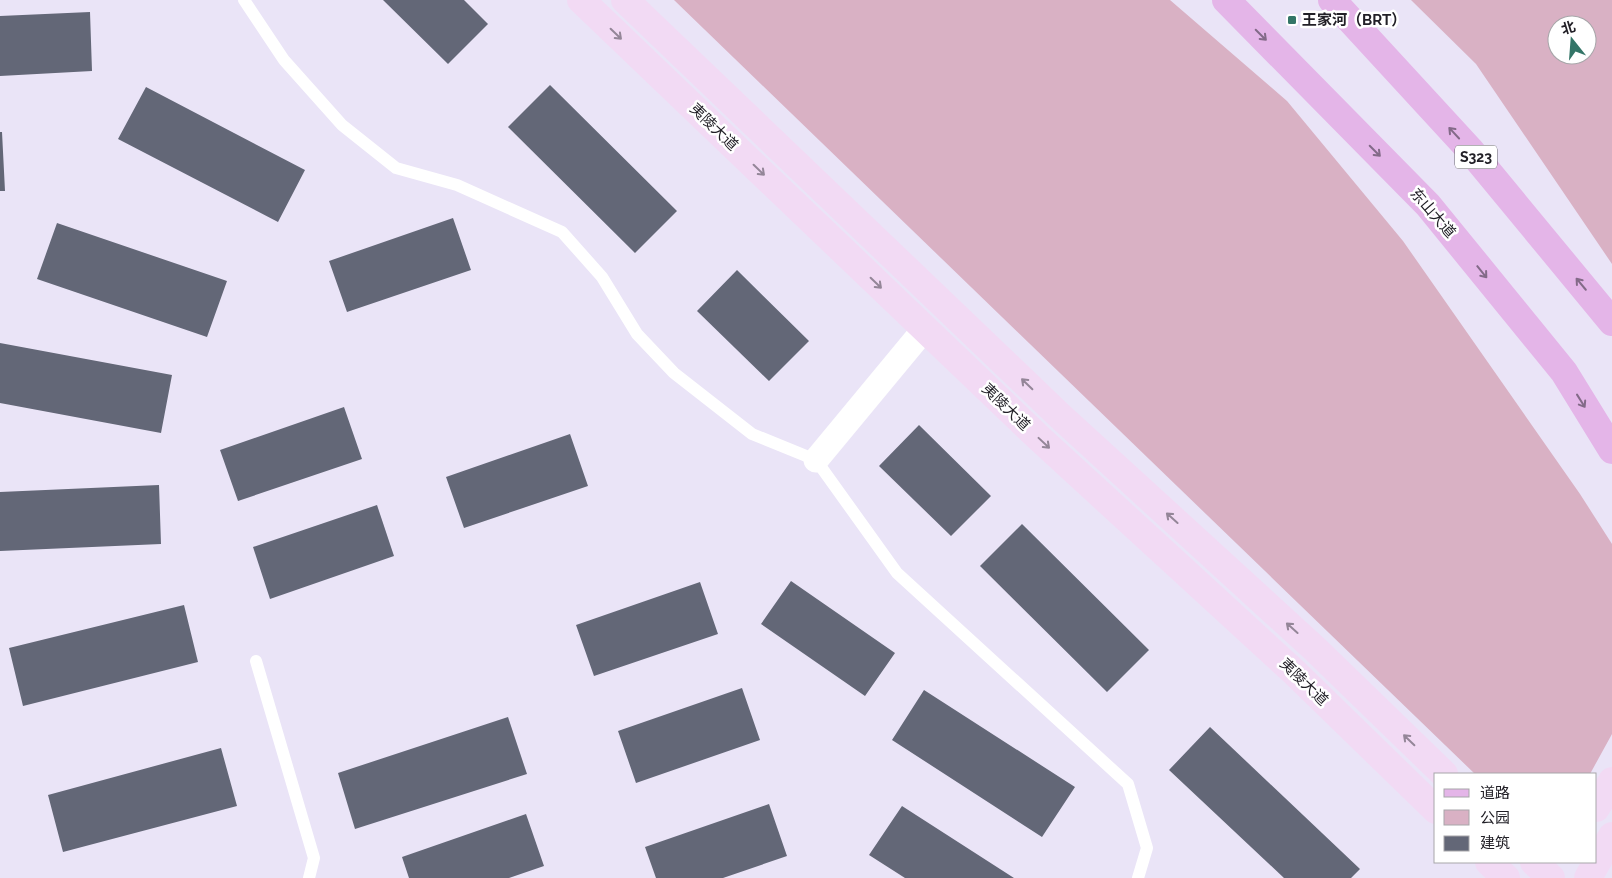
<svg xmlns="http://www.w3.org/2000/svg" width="1612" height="878" viewBox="0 0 1612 878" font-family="Raleway,'Noto Sans SC',sans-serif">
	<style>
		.green { fill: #d9b1c4; fill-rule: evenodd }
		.building { fill: #636777 }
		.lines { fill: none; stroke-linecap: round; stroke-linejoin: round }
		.lane { stroke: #fff; stroke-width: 12 }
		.street { stroke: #fff; stroke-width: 25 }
		.secondary { stroke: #f2daf4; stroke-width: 28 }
		.primary { stroke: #e4b5e8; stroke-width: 28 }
		.oneway { stroke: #948698 }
		.oneway2 { stroke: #836a88 }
		.poi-dot { fill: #337567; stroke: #fff; stroke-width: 2 }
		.labels { text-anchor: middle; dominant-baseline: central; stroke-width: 5; stroke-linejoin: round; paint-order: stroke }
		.shield { fill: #fff; stroke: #646368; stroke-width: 1 }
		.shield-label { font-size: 14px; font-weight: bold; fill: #222027 }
		.poi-label { font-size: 15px; font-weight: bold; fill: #222027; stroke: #fff; text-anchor: start }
		.street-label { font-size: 15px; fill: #222027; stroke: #fff }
	</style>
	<rect width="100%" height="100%" fill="#eae4f7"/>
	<path class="green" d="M674 0H1170L1287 101 1403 241 1580 494 1612 544V734L1590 774H1475Z
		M1411 0H1612V264L1476 64ZM1557 25H1587V55H1557Z"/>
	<path class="building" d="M383 0H464L488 24 448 64Z
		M90 12 92 71 0 76V16Z
		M550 85 677 211 635 253 508 127Z
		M146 87 305 170 278 222 118 139Z
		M0 132H2L5 191H0Z
		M453 218 471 270 347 312 329 261Z
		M57 223 227 281 207 337 37 279Z
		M737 270 809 341 769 381 697 311Z
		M0 343 172 375 161 433 0 403Z
		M344 407 362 459 238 501 220 450Z
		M919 425 991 496 951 536 879 466Z
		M570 434 588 486 464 528 446 477Z
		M159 485 161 544 0 551V492Z
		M377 505 394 556 270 599 253 547Z
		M1022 524 1149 650 1107 692 980 566Z
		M791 581 895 653 865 696 761 624Z
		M700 582 718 634 594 676 576 625Z
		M184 605 198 662 23 706 9 648Z
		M742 688 760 740 636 783 618 731Z
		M924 690 1075 787 1042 837 892 740Z
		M508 717 527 774 355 829 338 773Z
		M1210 727 1360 869 1351 878H1284L1169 770Z
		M221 748 237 806 63 852 48 795Z
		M769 804 787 856 723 878H656L645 847Z
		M902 806 1014 878H905L869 855Z
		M526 814 544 866 509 878H409L402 857Z"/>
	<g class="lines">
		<path class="lane" d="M244 0 284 60 342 125 396 168 457 185 562 232 602 277 637 334 674 373 752 434 816 460 897 573 1128 784 1147 848 1138 878
			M256 661 314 858 309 878"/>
		<path class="street" d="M816 460 922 332 923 328"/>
		<path class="secondary" d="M581 0 1039 438 1293 671 1436 810
			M625 0 1060 416 1315 649 1444 774
			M1596 808 1612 781
			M1489 862 1506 878
			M1534 862 1551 878
			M1588 878 1612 836"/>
		<path class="primary" d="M1226 0 1428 205 1564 372 1612 450
			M1332 0 1470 150 1612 322"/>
	</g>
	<defs><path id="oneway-shaft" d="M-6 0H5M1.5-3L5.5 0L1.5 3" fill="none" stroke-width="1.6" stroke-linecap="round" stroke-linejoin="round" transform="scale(1.25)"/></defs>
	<g class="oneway">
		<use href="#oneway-shaft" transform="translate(616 34) rotate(44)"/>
		<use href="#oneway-shaft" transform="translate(759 170) rotate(44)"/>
		<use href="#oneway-shaft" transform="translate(876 283) rotate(44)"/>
		<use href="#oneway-shaft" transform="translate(1027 384) rotate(-136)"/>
		<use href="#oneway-shaft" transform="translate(1044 443) rotate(43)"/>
		<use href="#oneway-shaft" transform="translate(1172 518) rotate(-138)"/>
		<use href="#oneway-shaft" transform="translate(1292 628) rotate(-138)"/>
		<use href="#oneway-shaft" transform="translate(1409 740) rotate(-136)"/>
	</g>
	<g class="oneway2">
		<use href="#oneway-shaft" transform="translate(1261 35) rotate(45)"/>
		<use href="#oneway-shaft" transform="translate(1454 133) rotate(-133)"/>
		<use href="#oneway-shaft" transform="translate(1375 151) rotate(45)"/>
		<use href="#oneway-shaft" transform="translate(1482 272) rotate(51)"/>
		<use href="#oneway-shaft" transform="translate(1581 284) rotate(-130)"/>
		<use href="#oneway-shaft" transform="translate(1581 401) rotate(58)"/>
	</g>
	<rect class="poi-dot" x="1287" y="15" width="10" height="10" rx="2.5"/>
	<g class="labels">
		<rect class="shield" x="1455" y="145.5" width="42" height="23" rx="4"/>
		<g class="shield-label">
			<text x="1476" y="157">S323</text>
		</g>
		<g class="poi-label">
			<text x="1302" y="20">王家河（BRT）</text>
		</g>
		<g class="street-label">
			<text transform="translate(714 127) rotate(44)">夷陵大道</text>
			<text transform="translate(1433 213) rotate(49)">东山大道</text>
			<text transform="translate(1006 407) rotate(44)">夷陵大道</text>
			<text transform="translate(1304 682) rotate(44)">夷陵大道</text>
		</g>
	</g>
	<rect x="1434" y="773" width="162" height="90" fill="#ffffff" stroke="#a7a6a9"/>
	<rect x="1444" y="789" width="25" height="8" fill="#e4b5e8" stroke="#a7a6a9"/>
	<text x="1480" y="798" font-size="15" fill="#222027">道路</text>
	<rect x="1444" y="810" width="25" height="15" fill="#d9b1c4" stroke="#a7a6a9"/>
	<text x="1480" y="823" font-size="15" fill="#222027">公园</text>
	<rect x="1444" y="836" width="25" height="15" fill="#636777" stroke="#a7a6a9"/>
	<text x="1480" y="848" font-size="15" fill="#222027">建筑</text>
	<g transform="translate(1572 40) rotate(343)"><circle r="24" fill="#ffffff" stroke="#a7a6a9"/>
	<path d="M0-4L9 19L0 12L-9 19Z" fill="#337567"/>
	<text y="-8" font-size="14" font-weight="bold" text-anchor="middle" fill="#222027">北</text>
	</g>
</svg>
